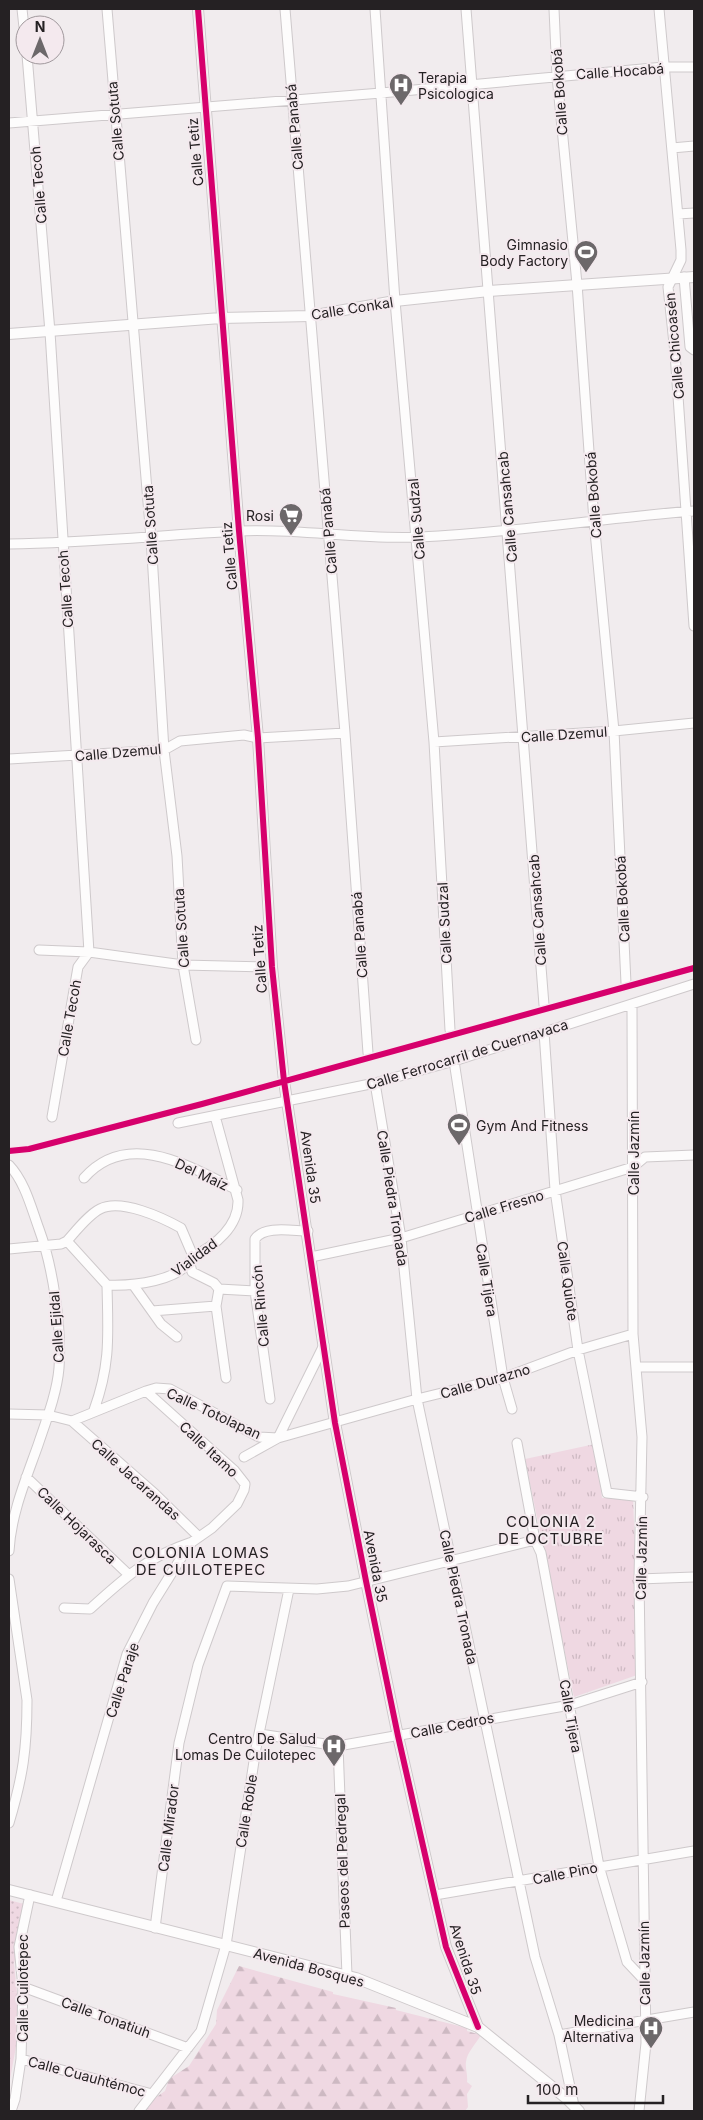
<svg xmlns="http://www.w3.org/2000/svg" width="703" height="2120" viewBox="0 0 703 2120" font-family="Inter,sans-serif">
	<style>
		.grass { fill: url(#grass-dots) }
		.forest { fill: url(#forest-firs) }
		.park { fill: url(#park-tufts) }
		.lines { fill: none; stroke-linecap: round; stroke-linejoin: round }
		.minor-casing { stroke: #cec9cb; stroke-width: 11 }
		.tertiary-casing { stroke: #cec9cb; stroke-width: 12 }
		.minor { stroke: #fdfcfc; stroke-width: 9 }
		.tertiary { stroke: #fdfcfc; stroke-width: 10 }
		.cycleway-casing { stroke: #f4e9ee; stroke-width: 9 }
		.cycleway { stroke: #d6006c; stroke-width: 6 }
		.labels { text-anchor: middle; dominant-baseline: central; stroke-width: 4; stroke-linejoin: round; paint-order: stroke }
		.street-label { font-size: 14px; fill: #252123; stroke: #f4e9ee }
		.poi-label { font-size: 14px; fill: #252123; stroke: #f4e9ee; text-anchor: end }
		.neighbourhood-label { font-size: 15px; letter-spacing: 1px; fill: #252123; stroke: #f4e9ee }
	</style>
	<defs>
		<pattern id="grass-dots" width="8" height="8" patternUnits="userSpaceOnUse" patternTransform="scale(1.25)"><rect width="8" height="8" fill="#efd8e2"/><path d="M2 2h.1M6 6h.1" fill="none" stroke="#cdb9c2" stroke-width="1.8" stroke-linecap="round"/></pattern>
		<pattern id="forest-firs" width="22" height="20" patternUnits="userSpaceOnUse" patternTransform="scale(1.25)"><rect width="22" height="20" fill="#efd8e2"/><path d="M5 1l3.5 6h-7zM16 11l3.5 6h-7z" fill="#cdb9c2"/></pattern>
		<pattern id="park-tufts" width="24" height="20" patternUnits="userSpaceOnUse" patternTransform="scale(1.25)"><rect width="24" height="20" fill="#efd8e2"/><path d="M3 7l-1-3M5 7V3M7 7l1-3M15 17l-1-3M17 17v-4M19 17l1-3" fill="none" stroke="#cdb9c2"/></pattern>
	</defs>
	<rect width="100%" height="100%" fill="#f1ecee"/>
	<path class="grass" d="M9 1900 31 1906 14 1963 17 1993 9 1991Z"/>
	<path class="forest" d="M239 1966 333 1992V1994L396 2008V2010L467 2028V2031L481 2035C476 2044 467 2052 466 2062 465 2068 468 2075 467 2082L472 2086 467 2094 468 2107 465 2111H137L165 2091 169 2079 189 2066 216 2024 217 2010Z
		M9 1991 17 1993V2041L9 2085Z"/>
	<path class="park" d="M595 1444 602 1498H633L640 1674 574 1697 525 1459Z"/>
	<g class="lines">
		<g class="minor-casing">
			<path id="minor" d="M22 9 25 37
				M107 9 151 538 164 750 177 856 183 965 196 1040
				M285 9 345 733 368 1053
				M375 9 395 301 434 742 450 1030
				M466 9 544 1005
				M554 9 557 76 577 284 594 521 614 731 626 983
				M659 9 681 250V260L668 287 675 353 694 626
				M27 55 50 332 89 952 78 967 52 1117
				M9 123 381 93 664 67H694
				M672 148 694 146
				M678 214 694 213
				M684 277 690 347 694 350
				M9 544C86 543 162 535 239 531 299 528 359 540 420 537 512 533 603 518 694 511
				M434 742 614 731 694 723
				M9 759 164 750 180 741 244 735 258 738 345 733
				M39 950 89 952 183 965 272 967
				M632 1004 633 1334 642 1437 639 1579 646 2043 639 2111
				M544 1032 555 1190 578 1350 607 1493 643 1497
				M454 1061 503 1378 512 1409
				M375 1083 401 1238 417 1399 535 1957 559 2035 574 2106
				M178 1123 375 1083 454 1061 694 984
				M9 1165C25 1182 31 1207 39 1229 53 1267 62 1328 59 1368 57 1393 46 1421 38 1445 26 1479 11 1514 9 1551
				M84 1178C128 1128 191 1167 237 1190
				M67 1241 107 1285
				M9 1249 61 1244 67 1241C76 1231 88 1215 100 1209 121 1198 163 1218 181 1228L193 1256
				M311 1257 401 1238 633 1167 645 1157 694 1155
				M190 1264 192 1272 214 1283 219 1289 255 1291
				M107 1285C131 1286 182 1282 193 1256 215 1246 239 1226 238 1200L215 1116
				M134 1286 161 1324 177 1337
				M219 1289 216 1306 226 1378
				M152 1311 216 1306
				M636 1367H694
				M270 1399 255 1291V1239C264 1225 293 1231 308 1231
				M94 1410C111 1363 108 1334 107 1285
				M9 1414 48 1415 72 1421 146 1391 156 1388 170 1389 259 1437 278 1438 417 1399 503 1378 578 1350 633 1334
				M72 1421 155 1494 199 1537
				M517 1443 535 1540 541 1553 599 1866 627 1962 644 1980
				M244 1457 278 1438 324 1345
				M26 1477 128 1574
				M9 1579 27 1700C27 1749 23 1776 9 1823
				M639 1579 694 1577
				M64 1608 90 1609C124 1578 147 1557 192 1542
				M260 1734 338 1746 570 1705 642 1682
				M338 1746 347 1975
				M435 1895 694 1851
				M56 1901 127 1654 153 1603 181 1558 192 1542 212 1528 237 1504 244 1490 245 1484 234 1470 146 1391
				M155 1928 179 1743 198 1665 227 1586 317 1589 348 1586 535 1540
				M23 1987 188 2048
				M559 2035 694 2012
				M21 2059 152 2094
				M11 2111 15 2099 21 2059 23 1987 19 1947 30 1895
				M139 2111 201 2031 226 1945 256 1748 289 1589"/>
		</g>
		<g class="tertiary-casing">
			<path id="tertiary" d="M198 9 239 531 258 738 272 967 284 1081 335 1423 366 1581 398 1736 446 1947 478 2027
				M9 334 221 318 310 316 395 301 489 291 694 277
				M9 1890 356 1978 478 2027 566 2098 579 2111"/>
		</g>
		<use href="#minor" class="minor"/>
		<use href="#tertiary" class="tertiary"/>
		<g class="cycleway-casing">
			<path id="cycleway" d="M198 9 239 531 258 738 272 967 284 1081 335 1423 366 1581 398 1736 446 1947 478 2027
				M9 1151 29 1149 202 1104 694 968"/>
		</g>
		<use href="#cycleway" class="cycleway"/>
	</g>
	<defs>
		<g id="hospital-pin" transform="scale(1.25)"><path d="M0 17L-7.5 6A9.5 9.5 0 1 1 7.5 6Z" fill="#6c686a" stroke="#f4e9ee"/><path d="M-5-5h3v3.5h4V-5h3V5h-3V1.5h-4V5h-3Z" fill="#fff"/></g>
		<g id="stadium-pin" transform="scale(1.25)"><path d="M0 17L-7.5 6A9.5 9.5 0 1 1 7.5 6Z" fill="#6c686a" stroke="#f4e9ee"/><path d="M0-5a6.5 5 0 1 0 0 10a6.5 5 0 1 0 0-10ZM-3.5-1.8h7v3.6h-7Z" fill="#fff"/></g>
		<g id="supermarket-pin" transform="scale(1.25)"><path d="M0 17L-7.5 6A9.5 9.5 0 1 1 7.5 6Z" fill="#6c686a" stroke="#f4e9ee"/><path d="M-6-5.5h2.5l.6 2H6L4.5 2H-2.5L-4.4-4H-6ZM-1.5 3.2a1.3 1.3 0 1 0 .1 0ZM3 3.2a1.3 1.3 0 1 0 .1 0Z" fill="#fff"/></g>
	</defs>
	<g fill-rule="evenodd">
		<use href="#hospital-pin" x="401" y="85"/>
		<use href="#stadium-pin" x="586" y="252"/>
		<use href="#supermarket-pin" x="291" y="515"/>
		<use href="#stadium-pin" x="459" y="1125"/>
		<use href="#hospital-pin" x="334" y="1746"/>
		<use href="#hospital-pin" x="651" y="2028"/>
	</g>
	<g class="labels">
		<g class="street-label">
			<text transform="translate(620 71) rotate(-4)">Calle Hocabá</text>
			<text transform="translate(559 92) rotate(-94)">Calle Bokobá</text>
			<text transform="translate(115 121) rotate(-95)">Calle Sotuta</text>
			<text transform="translate(294 127) rotate(-95)">Calle Panabá</text>
			<text transform="translate(195 152) rotate(-95)">Calle Tetiz</text>
			<text transform="translate(38 185) rotate(-95)">Calle Tecoh</text>
			<text transform="translate(352 308) rotate(-9)">Calle Conkal</text>
			<text transform="translate(674 346) rotate(-95)">Calle Chicoasén</text>
			<text transform="translate(593 495) rotate(-94)">Calle Bokobá</text>
			<text transform="translate(507 507) rotate(-95)">Calle Cansahcab</text>
			<text transform="translate(416 519) rotate(-95)">Calle Sudzal</text>
			<text transform="translate(150 525) rotate(-94)">Calle Sotuta</text>
			<text transform="translate(328 531) rotate(-95)">Calle Panabá</text>
			<text transform="translate(229 556) rotate(-95)">Calle Tetiz</text>
			<text transform="translate(65 589) rotate(-94)">Calle Tecoh</text>
			<text transform="translate(564 734) rotate(-4)">Calle Dzemul</text>
			<text transform="translate(118 752) rotate(-5)">Calle Dzemul</text>
			<text transform="translate(622 899) rotate(-93)">Calle Bokobá</text>
			<text transform="translate(537 910) rotate(-94)">Calle Cansahcab</text>
			<text transform="translate(444 923) rotate(-93)">Calle Sudzal</text>
			<text transform="translate(181 928) rotate(-94)">Calle Sotuta</text>
			<text transform="translate(359 935) rotate(-94)">Calle Panabá</text>
			<text transform="translate(259 959) rotate(-94)">Calle Tetiz</text>
			<text transform="translate(69 1018) rotate(-80)">Calle Tecoh</text>
			<text transform="translate(467 1054) rotate(-17)">Calle Ferrocarril de Cuernavaca</text>
			<text transform="translate(633 1153) rotate(-90)">Calle Jazmín</text>
			<text transform="translate(311 1167) rotate(82)">Avenida 35</text>
			<text transform="translate(202 1174) rotate(25)">Del Maíz</text>
			<text transform="translate(393 1198) rotate(81)">Calle Piedra Tronada</text>
			<text transform="translate(504 1206) rotate(-17)">Calle Fresno</text>
			<text transform="translate(194 1257) rotate(-37)">Vialidad</text>
			<text transform="translate(487 1280) rotate(81)">Calle Tijera</text>
			<text transform="translate(568 1281) rotate(82)">Calle Quiote</text>
			<text transform="translate(260 1306) rotate(-95)">Calle Rincón</text>
			<text transform="translate(56 1327) rotate(-94)">Calle Ejidal</text>
			<text transform="translate(485 1381) rotate(-16)">Calle Durazno</text>
			<text transform="translate(214 1413) rotate(25)">Calle Totolapan</text>
			<text transform="translate(209 1449) rotate(43)">Calle Itamo</text>
			<text transform="translate(136 1479) rotate(42)">Calle Jacarandas</text>
			<text transform="translate(77 1525) rotate(44)">Calle Hojarasca</text>
			<text transform="translate(641 1558) rotate(-89)">Calle Jazmín</text>
			<text transform="translate(376 1566) rotate(79)">Avenida 35</text>
			<text transform="translate(459 1597) rotate(78)">Calle Piedra Tronada</text>
			<text transform="translate(122 1680) rotate(-72)">Calle Paraje</text>
			<text transform="translate(571 1716) rotate(80)">Calle Tijera</text>
			<text transform="translate(452 1725) rotate(-11)">Calle Cedros</text>
			<text transform="translate(246 1811) rotate(-81)">Calle Roble</text>
			<text transform="translate(168 1828) rotate(-83)">Calle Mirador</text>
			<text transform="translate(342 1861) rotate(-92)">Paseos del Pedregal</text>
			<text transform="translate(565 1873) rotate(-11)">Calle Pino</text>
			<text transform="translate(466 1959) rotate(72)">Avenida 35</text>
			<text transform="translate(644 1963) rotate(-91)">Calle Jazmín</text>
			<text transform="translate(309 1967) rotate(15)">Avenida Bosques</text>
			<text transform="translate(22 1988) rotate(-90)">Calle Cuilotepec</text>
			<text transform="translate(106 2017) rotate(20)">Calle Tonatiuh</text>
			<text transform="translate(87 2076) rotate(15)">Calle Cuauhtémoc</text>
		</g>
		<g class="poi-label">
			<text x="418" y="77" text-anchor="start">Terapia<tspan x="418" dy="16">Psicologica</tspan></text>
			<text x="568" y="244">Gimnasio<tspan x="568" dy="16">Body Factory</tspan></text>
			<text x="274" y="515">Rosi</text>
			<text x="476" y="1125" text-anchor="start">Gym And Fitness</text>
			<text x="316" y="1738">Centro De Salud<tspan x="316" dy="16">Lomas De Cuilotepec</tspan></text>
			<text x="634" y="2020">Medicina<tspan x="634" dy="16">Alternativa</tspan></text>
		</g>
		<g class="neighbourhood-label">
			<text x="551" y="1521">COLONIA 2<tspan x="551" dy="17">DE OCTUBRE</tspan></text>
			<text x="201" y="1552">COLONIA LOMAS<tspan x="201" dy="17">DE CUILOTEPEC</tspan></text>
		</g>
	</g>
	<rect width="703" height="2120" fill="none" stroke="#252123" stroke-width="20"/>
	<g transform="translate(40 40)"><circle r="24" fill="#f4e9ee" stroke="#a1999d"/>
	<path d="M0-4L9 19L0 12L-9 19Z" fill="#6c686a"/>
	<text y="-8" font-size="14" font-weight="bold" text-anchor="middle" fill="#252123">N</text>
	</g>
	<path d="M528 2095v8h135v-8" fill="none" stroke="#252123" stroke-width="2.5"/>
	<text x="536" y="2095" font-size="15" fill="#252123" stroke="#f4e9ee" stroke-width="4" paint-order="stroke">100 m</text>
</svg>
